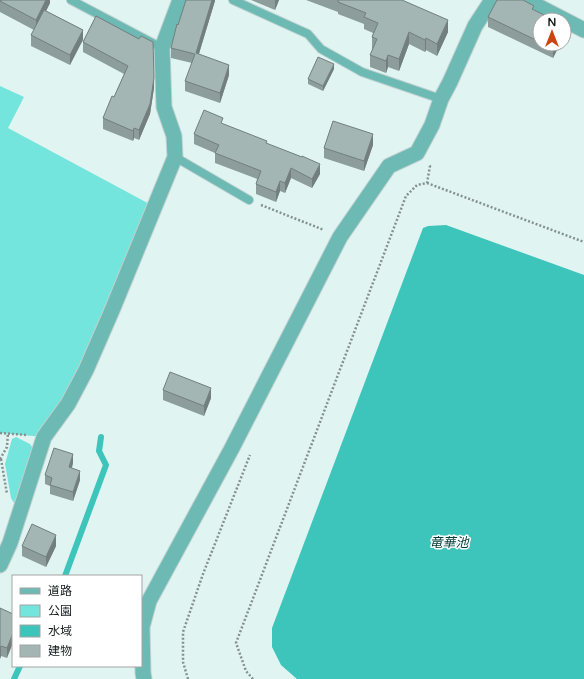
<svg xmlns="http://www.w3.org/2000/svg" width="584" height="679" viewBox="0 0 584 679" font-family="'Varela Round','Noto Sans JP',sans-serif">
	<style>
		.green { fill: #74e5dc }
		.water { fill: #3dc4bb }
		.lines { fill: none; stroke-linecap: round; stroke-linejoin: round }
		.stream { stroke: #3dc4bb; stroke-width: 6 }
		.service-casing { stroke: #bfd1cf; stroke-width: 10 }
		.minor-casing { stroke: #bfd1cf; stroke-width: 17 }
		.path { stroke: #83918f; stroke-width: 2.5; stroke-dasharray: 2 2; stroke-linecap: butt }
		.service { stroke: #6cbab3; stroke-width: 8 }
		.minor { stroke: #6cbab3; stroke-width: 15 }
		.wall { fill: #8c9d9b }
		.shaded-wall { fill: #727f7e }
		.building { fill: #a3b6b4; stroke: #727f7e }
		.labels { text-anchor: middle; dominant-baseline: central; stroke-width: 3; stroke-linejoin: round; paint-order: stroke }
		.water-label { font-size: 13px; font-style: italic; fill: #003d3a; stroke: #fff }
	</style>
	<rect width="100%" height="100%" fill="#e0f4f2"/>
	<path class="green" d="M0 86 24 97 8 128 155 207 86 370 44 437 0 433Z
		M16 437 30 444 34 450C26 466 21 482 19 500L14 503 11 498 5 464 12 439Z"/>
	<path class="water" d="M446 225 584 275V679H297L281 665 272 647V628L423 228 428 226Z"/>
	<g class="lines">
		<path class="stream" d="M65 576 106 465 99 451 101 437
			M14 679 20 666"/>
		<g class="service-casing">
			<path id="service" d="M71 0 162 48
				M233 0 308 34 321 49 362 72 441 99
				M175 157 249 200"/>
		</g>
		<g class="minor-casing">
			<path id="minor" d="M526 0 584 30
				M0 565 10 543 44 437 68 404 86 370 113 308 175 157 174 136 164 107 162 48 180 0
				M144 679 143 673 142 627 149 601 232 448 340 237 389 166 417 153 432 125 441 99 450 82 475 26 492 0"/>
		</g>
		<path class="path" d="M427 183 584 242
			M261 205 324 230
			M0 433 27 435
			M0 459 7 447 8 433
			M1 459 7 494
			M188 679 183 662V632L203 574 250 455
			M253 679 246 671 236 643 406 196 417 185 427 183 430 166 429 165"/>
		<use href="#service" class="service"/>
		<use href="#minor" class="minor"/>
	</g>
	<path class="wall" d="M50 0V3L46 11 83 30 70 65 31 46V35L34 30 0 12V1Z
		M215 0 199 54 229 75 220 103 185 91V81L192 63 171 58V48L178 25Z
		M251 0H279L275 10Z
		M306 0H402L448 32 437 56 426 50 425 52 409 44 399 71 388 67 386 73 370 67V55L373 50 372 49V37L373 33 364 29V24L338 14V12Z
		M534 10 540 20V44H560L553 58 488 27V17Z
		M96 16 154 88 150 114 139 140 134 138 133 141 103 129V118L114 97 124 74 83 52V42Z
		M334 69 323 91 308 84V79Z
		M223 124 267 144 320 174 312 188 291 178 285 193 280 191 276 202 256 194V184L257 179 215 163V153L194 144V134Z
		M373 145 364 171 324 158V148Z
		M163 390 211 398 204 416 163 400Z
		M73 463 72 468 80 480 73 501 50 494V486L45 484V475Z
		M22 546H56L46 567 22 556Z
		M0 608 13 614 7 658 1 656 0 659Z"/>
	<path class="shaded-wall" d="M46 0H50V3L36 31V20Z
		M212 0H215V1L196 63V53Z
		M275 0H279L275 10Z
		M448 20V32L437 56V44Z
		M83 30V40L70 65V55Z
		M409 32V44L399 71V59Z
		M426 38V50L425 52V40Z
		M555 44H560L553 58V48Z
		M388 55V67L386 73V61Z
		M334 64V69L323 91V86Z
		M229 65V75L220 103V93Z
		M154 78V88L150 114 139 140V130Z
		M134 128V138L133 141V131Z
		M373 134V145L364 171V161Z
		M320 164V174L312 188V179Z
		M291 168V178L285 193V183Z
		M280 181V191L276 202V192Z
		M211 388V398L204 416V406Z
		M73 454V463L69 476V467Z
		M80 471V480L73 501V492Z
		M56 535V546L46 567V557Z
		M13 633V643L7 658V648Z
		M1 646V656L0 659V649Z"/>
	<path class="building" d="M1 0H46L36 20 0 1Z
		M186 0H212L196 53 229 65 220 93 185 81 195 54 171 48 177 24 178 25Z
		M338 0H402L448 20 437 44 426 38 425 40 409 32 399 59 388 55 386 61 370 55 377 39 372 37 378 23 364 17 366 13 338 2Z
		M497 0H523L534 6 532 9 554 20H540V42L488 17Z
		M44 10 83 30 70 55 31 35Z
		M96 16 139 39 141 36 153 42 154 78 150 104 139 130 134 128 133 131 103 118 112 96 114 97 128 66 83 42Z
		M544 44H555L553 48Z
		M318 57 334 64 323 86 308 79Z
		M204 110 223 118 221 123 267 141 266 143 302 157V156L320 164 312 179 291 168 285 183 280 181 276 192 256 184 261 171 215 153 219 145 194 134Z
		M333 121 373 134 364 161 324 148Z
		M170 372 211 388 204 406 163 390Z
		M54 448 73 454 69 467 80 471 73 492 50 485 52 478 45 475Z
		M32 524 56 535 46 557 22 546Z
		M0 608 13 614V633L7 648 1 646 0 649Z"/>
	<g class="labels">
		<g class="water-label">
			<text x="449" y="543">竜華池</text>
		</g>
	</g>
	<rect x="12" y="575" width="130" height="92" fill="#ffffff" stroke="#a1a4a3"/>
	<rect x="20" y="588" width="20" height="6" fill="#6cbab3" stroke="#a1a4a3"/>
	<text x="48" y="595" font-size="12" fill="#141b1a">道路</text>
	<rect x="20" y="605" width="20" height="12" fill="#74e5dc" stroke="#a1a4a3"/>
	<text x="48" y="615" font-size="12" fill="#141b1a">公園</text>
	<rect x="20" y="625" width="20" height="12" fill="#3dc4bb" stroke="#a1a4a3"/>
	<text x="48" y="635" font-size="12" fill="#141b1a">水域</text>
	<rect x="20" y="645" width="20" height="12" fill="#a3b6b4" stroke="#a1a4a3"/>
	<text x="48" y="655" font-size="12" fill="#141b1a">建物</text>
	<g transform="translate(552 32)"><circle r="19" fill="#ffffff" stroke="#a1a4a3"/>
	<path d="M0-3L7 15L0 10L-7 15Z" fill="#cc4510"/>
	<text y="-6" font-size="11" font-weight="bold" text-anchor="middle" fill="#141b1a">N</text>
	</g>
</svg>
